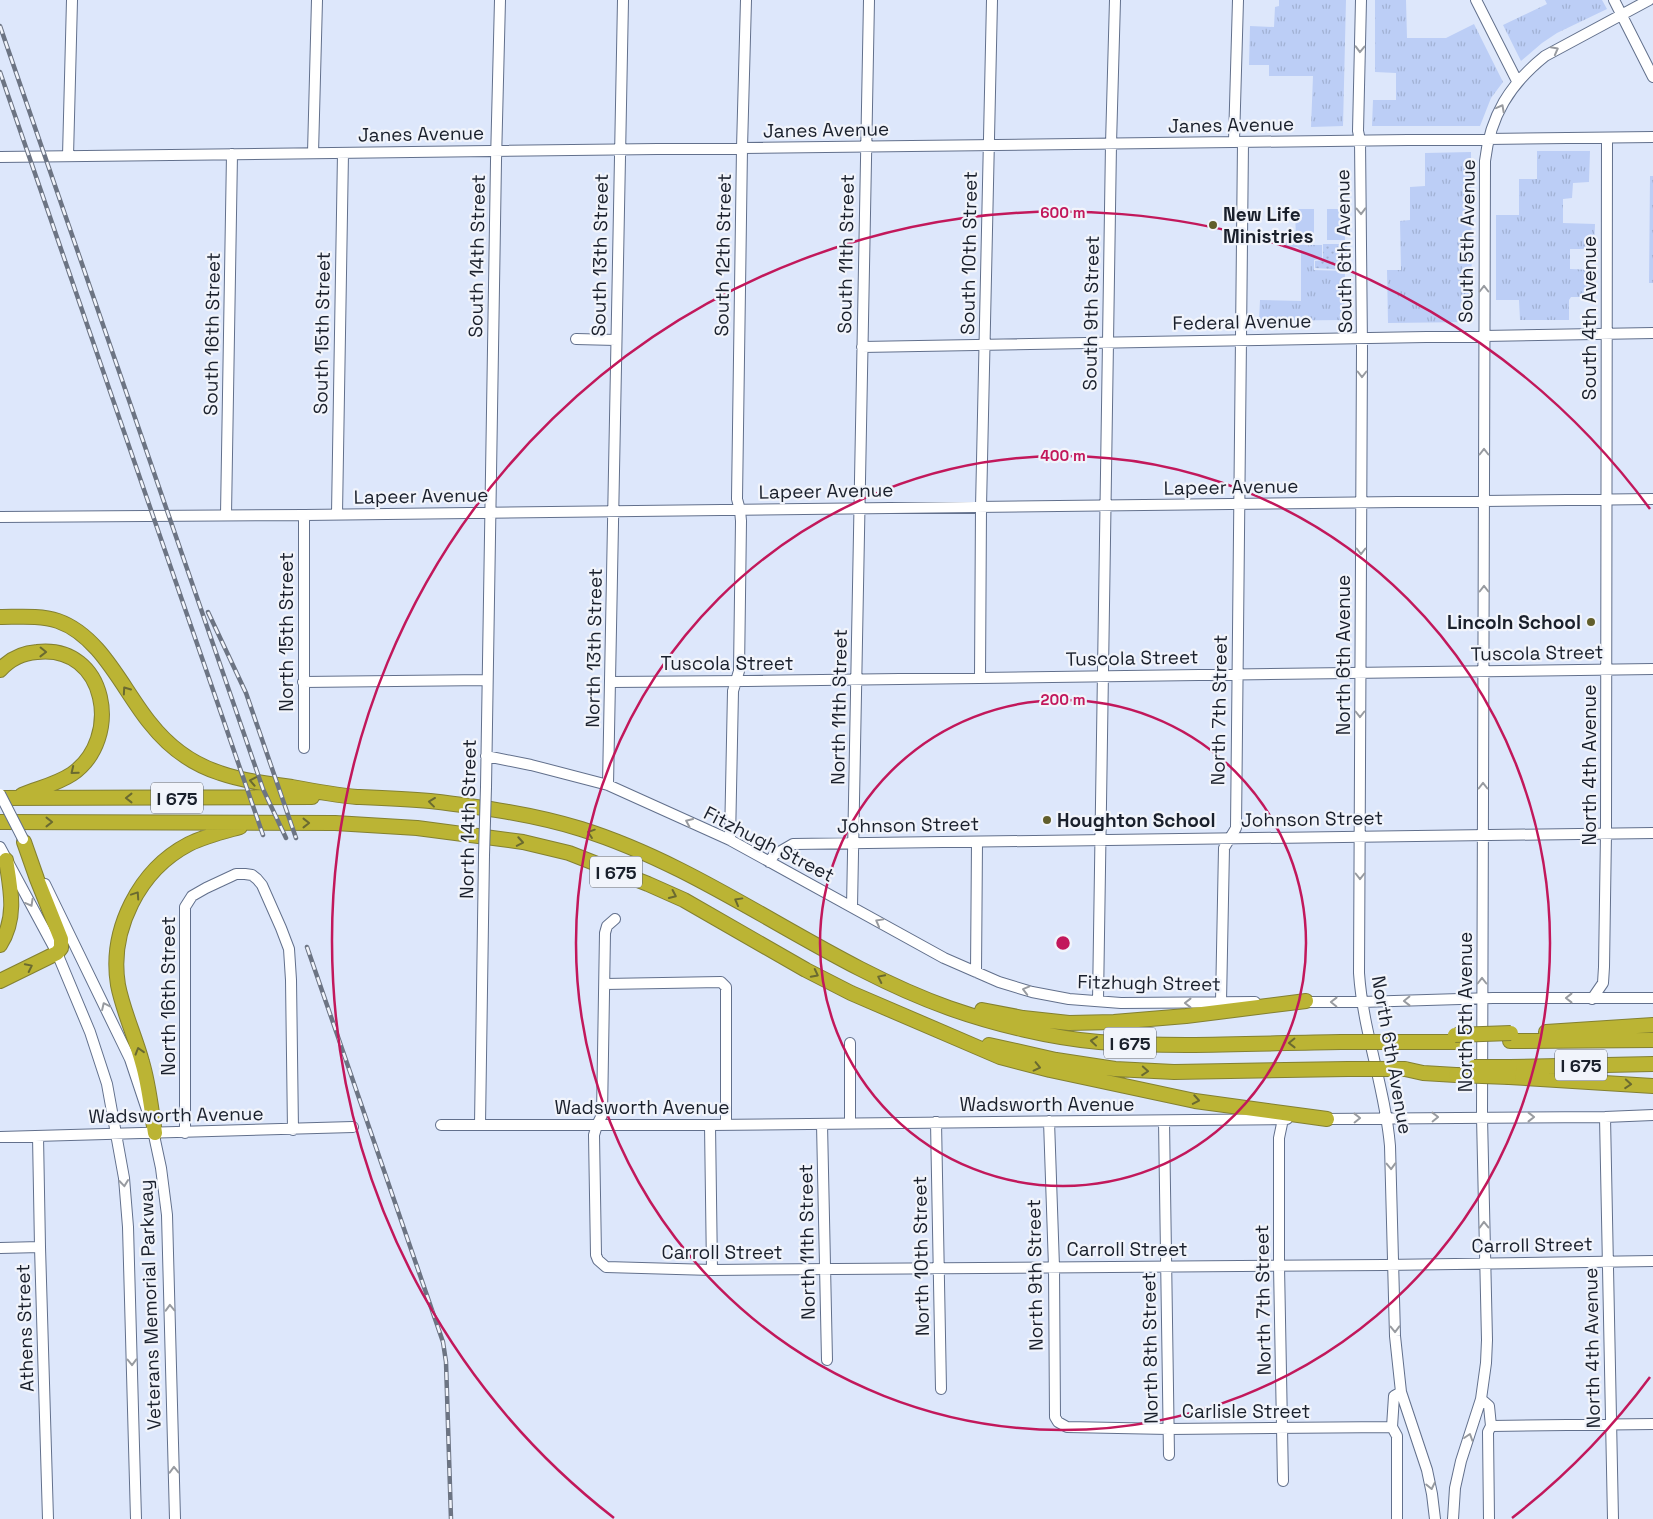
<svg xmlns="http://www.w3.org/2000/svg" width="1653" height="1519" viewBox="0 0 1653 1519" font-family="'Space Grotesk',sans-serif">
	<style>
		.grass { fill: url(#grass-tufts) }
		.park { fill: url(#park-dots) }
		.garden { fill: #bccef6 }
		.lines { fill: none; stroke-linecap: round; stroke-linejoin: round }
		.minor-casing { stroke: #62708c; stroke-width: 12 }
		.highway-casing { stroke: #838031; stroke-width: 16 }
		.minor { stroke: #fff; stroke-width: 10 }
		.highway { stroke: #bbb434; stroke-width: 14 }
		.rail-casing { stroke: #6c7483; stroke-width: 4.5 }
		.rail { stroke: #f1f4fb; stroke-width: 2.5; stroke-dasharray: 8; stroke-linecap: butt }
		.minor-bridge-casing { stroke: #62708c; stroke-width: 12; stroke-linecap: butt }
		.highway-bridge-casing { stroke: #838031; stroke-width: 16; stroke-linecap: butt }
		.minor-bridge { stroke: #fff; stroke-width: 10 }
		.highway-bridge { stroke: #bbb434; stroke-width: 14 }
		.oneway { stroke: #989ba0 }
		.oneway2 { stroke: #6a6a30 }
		.ring { fill: none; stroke: #c2185b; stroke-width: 2.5 }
		.poi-dot { fill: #615e2b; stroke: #f1f4fb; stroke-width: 2 }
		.labels { text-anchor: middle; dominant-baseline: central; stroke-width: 4.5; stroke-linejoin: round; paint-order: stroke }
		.shield { fill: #f1f4fb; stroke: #5a606a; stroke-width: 1 }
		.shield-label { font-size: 18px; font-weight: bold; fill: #1a202c }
		.street-label { font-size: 19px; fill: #1a202c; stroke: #f1f4fb }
		.poi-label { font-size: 19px; font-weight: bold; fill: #1a202c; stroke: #f1f4fb; text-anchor: start }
		.centre { fill: #c2185b; stroke: #f1f4fb; stroke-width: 2.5 }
		.ring-label { font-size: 15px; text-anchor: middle; font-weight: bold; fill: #c2185b; stroke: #f1f4fb; stroke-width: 4.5; stroke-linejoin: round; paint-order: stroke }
	</style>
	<defs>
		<pattern id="grass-tufts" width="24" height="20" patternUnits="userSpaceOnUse" patternTransform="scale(1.25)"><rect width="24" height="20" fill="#bccef6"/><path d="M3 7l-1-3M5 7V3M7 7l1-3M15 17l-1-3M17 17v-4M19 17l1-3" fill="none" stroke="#a1b1d3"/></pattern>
		<pattern id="park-dots" width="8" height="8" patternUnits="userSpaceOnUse" patternTransform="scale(1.25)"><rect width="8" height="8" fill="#bccef6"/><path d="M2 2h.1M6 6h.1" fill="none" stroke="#a1b1d3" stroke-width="1.8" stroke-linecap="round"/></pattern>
	</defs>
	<rect width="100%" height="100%" fill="#dde7fb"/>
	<path class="grass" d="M1279 0H1346L1343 126 1311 127 1313 76H1269V65H1249L1250 26 1274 27 1275 7 1279 6Z
		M1375 0H1406L1407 38H1446L1474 24 1503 82 1491 98 1480 126H1372L1373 100H1396V73L1375 72Z
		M1545 0H1602L1607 9 1557 33 1542 43 1521 61 1503 25 1547 4Z
		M1537 151H1590L1589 182 1573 183 1572 198 1563 199V223L1595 224 1594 249H1570V269L1595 270V297H1571L1569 300V320H1520L1519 300H1496V215H1519V179H1537Z
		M1471 152 1472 322 1388 323 1387 270H1401L1400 221 1410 220V187L1425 186V153Z
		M1650 176H1653V283H1649Z
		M1284 241 1296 245H1322V259L1314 260V270L1345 271 1344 320 1259 321 1260 300 1301 301V250L1297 247 1283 248Z"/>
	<path class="park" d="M1323 244H1347L1346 270 1315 268V261L1323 260Z"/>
	<path class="garden" d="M1295 209H1314V240H1296Z
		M1327 209H1345V240H1327Z"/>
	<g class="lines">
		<g class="minor-casing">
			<path id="minor" d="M1361 0 1358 131 1360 140 1362 348 1359 973C1363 1032 1385 1087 1390 1146L1395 1336 1401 1392 1427 1470 1432 1494 1435 1519
				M1476 0 1517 81
				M1614 0 1653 77
				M1234 141 1238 0
				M313 153 317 0
				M68 156 72 0
				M0 157 1653 137
				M576 339 616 340
				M862 347 1653 333
				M337 514 343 153
				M226 515 232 154
				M0 517 304 515 1653 499
				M980 678 981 507 992 0
				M303 682 487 680
				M611 682 747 681 1653 669
				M304 748V515
				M486 756 531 765 608 785 730 840 944 958 999 982 1032 992 1069 999 1121 1003 1255 1002
				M608 785 623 0
				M486 787 496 161 500 0
				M730 840 733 691 739 671 741 521 740 510 737 499 742 148 746 0
				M0 847 57 953 90 1032 107 1084 124 1178 128 1227 136 1519
				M769 862 774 855 793 844 1653 833
				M45 884 130 1059 147 1110
				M852 907 869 0
				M615 919 607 926 605 933 602 1115 597 1125 594 1135 596 1255 598 1260 606 1267 712 1270 836 1269 1384 1265 1653 1261
				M976 972 977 842
				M605 984 721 982 726 987V1124
				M1592 999 1603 983 1604 967 1606 833 1607 138
				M1098 1001 1111 144 1115 0
				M1221 1002 1224 848 1236 828 1243 142
				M1299 1002H1361L1493 998H1653
				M1605 1117 1613 1519
				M1283 1119 1279 1138V1266L1283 1481
				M1322 1119 1605 1117 1653 1115
				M1049 1121 1054 1267 1055 1417 1058 1422 1067 1427 1169 1429 1392 1427 1394 1396 1401 1392
				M1164 1121 1169 1455
				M936 1122 941 1389
				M850 1123V1043
				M822 1124 827 1360
				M441 1125H710L1287 1119
				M480 1125 484 855
				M710 1125 712 1270
				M152 1126 161 1168 167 1215 175 1519
				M185 1133V907L192 896 206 888 236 874H245L252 875 257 879 262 885 281 928 289 949 291 980 293 1130
				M38 1136 40 1247 48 1519
				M0 1137 353 1127
				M0 1248 40 1247
				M1481 1399 1489 1406 1491 1426 1653 1424
				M1392 1427 1397 1436V1519
				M1453 1519 1455 1488 1461 1461 1481 1399 1486 1363 1487 1340 1482 1117 1485 161C1490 116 1510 84 1545 56L1649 0
				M1489 1519 1488 1432 1491 1426"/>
		</g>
		<g class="highway-casing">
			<path id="highway" d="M0 617C19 617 40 615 58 621 101 636 123 690 150 723 168 746 192 764 220 773 243 781 268 784 292 787 313 791 335 795 357 797 381 798 406 799 430 801 481 807 532 814 581 829 712 870 820 962 949 1008 994 1024 1051 1038 1099 1042 1179 1048 1260 1043 1341 1042
				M0 670C10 659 22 653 37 652 107 644 123 739 72 774 57 784 39 788 22 795
				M0 798 312 797
				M0 822 335 823 417 828 523 842 569 853 648 884 684 900 806 970 851 993 1000 1057 1050 1070 1195 1101 1327 1119
				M0 945C17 918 11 890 6 860
				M0 981 57 953 61 948V939L37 879 24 842
				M982 1010 1023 1018 1069 1023 1114 1022 1186 1016 1306 1001
				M1546 1032 1653 1025
				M1510 1041 1653 1040
				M1398 1042H1455
				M989 1045 1056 1060 1115 1069 1174 1072 1348 1069
				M1510 1067 1653 1064
				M1405 1069 1423 1073 1456 1075
				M1509 1077 1653 1086
				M155 1133C151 1109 149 1085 142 1062 135 1036 123 1011 118 985 109 930 139 870 189 844 205 836 222 832 240 827"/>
		</g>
		<use href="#minor" class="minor"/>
		<use href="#highway" class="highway"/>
		<g class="rail-casing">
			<path id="rail" d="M0 26 263 789 286 838
				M0 72 263 835
				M208 612 246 693 296 838
				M307 947 443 1342 446 1362 451 1519"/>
		</g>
		<use href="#rail" class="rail"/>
		<g class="minor-bridge-casing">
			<path id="minor-bridge" d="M0 794 23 839
				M484 855 486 787"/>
		</g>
		<g class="highway-bridge-casing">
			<path id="highway-bridge" d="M1455 1035 1511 1033
				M1341 1042H1398
				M1474 1067H1510
				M1348 1069H1405
				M1456 1075 1509 1077"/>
		</g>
		<use href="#minor-bridge" class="minor-bridge"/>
		<use href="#highway-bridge" class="highway-bridge"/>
	</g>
	<defs><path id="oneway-chevron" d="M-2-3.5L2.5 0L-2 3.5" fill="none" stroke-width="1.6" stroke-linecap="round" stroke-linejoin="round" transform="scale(1.25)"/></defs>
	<g class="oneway">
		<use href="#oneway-chevron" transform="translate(1360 49) rotate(91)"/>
		<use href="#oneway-chevron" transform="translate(1555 50) rotate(-28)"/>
		<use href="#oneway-chevron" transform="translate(1501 108) rotate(-62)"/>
		<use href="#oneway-chevron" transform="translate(1361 211) rotate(89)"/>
		<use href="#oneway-chevron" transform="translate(1484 289) rotate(-90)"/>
		<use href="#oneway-chevron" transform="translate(1362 374) rotate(90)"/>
		<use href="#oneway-chevron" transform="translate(1484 452) rotate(-90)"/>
		<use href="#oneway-chevron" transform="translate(1361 551) rotate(90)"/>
		<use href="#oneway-chevron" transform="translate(1484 589) rotate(-90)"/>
		<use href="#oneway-chevron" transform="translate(1360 714) rotate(90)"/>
		<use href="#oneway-chevron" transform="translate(1483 786) rotate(-90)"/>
		<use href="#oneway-chevron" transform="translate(689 822) rotate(-156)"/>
		<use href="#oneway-chevron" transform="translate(1360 876) rotate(90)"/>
		<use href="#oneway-chevron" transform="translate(30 903) rotate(61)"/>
		<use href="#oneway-chevron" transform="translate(879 922) rotate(-151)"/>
		<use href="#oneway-chevron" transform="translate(1482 981) rotate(-90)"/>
		<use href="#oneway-chevron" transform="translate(1026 990) rotate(-165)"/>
		<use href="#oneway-chevron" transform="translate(1569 998) rotate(-180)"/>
		<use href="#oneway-chevron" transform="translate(1407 1001) rotate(179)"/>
		<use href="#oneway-chevron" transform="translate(1334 1002) rotate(-179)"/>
		<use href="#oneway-chevron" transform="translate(1188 1003) rotate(180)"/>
		<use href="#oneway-chevron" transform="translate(105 1006) rotate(-115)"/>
		<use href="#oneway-chevron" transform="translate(1435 1117) rotate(-1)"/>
		<use href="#oneway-chevron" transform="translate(1531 1117)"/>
		<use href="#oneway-chevron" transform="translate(1357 1118) rotate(-1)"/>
		<use href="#oneway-chevron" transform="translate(1391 1166) rotate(88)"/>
		<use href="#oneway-chevron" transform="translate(124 1183) rotate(84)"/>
		<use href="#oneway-chevron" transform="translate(1484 1225) rotate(-91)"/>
		<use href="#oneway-chevron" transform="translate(170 1308) rotate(-92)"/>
		<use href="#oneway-chevron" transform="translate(1395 1329) rotate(89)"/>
		<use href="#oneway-chevron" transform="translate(132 1362) rotate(89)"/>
		<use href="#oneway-chevron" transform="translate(1469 1437) rotate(-72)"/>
		<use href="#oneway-chevron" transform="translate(174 1470) rotate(-91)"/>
		<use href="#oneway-chevron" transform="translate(1431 1486) rotate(78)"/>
	</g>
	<g class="oneway2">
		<use href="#oneway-chevron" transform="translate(43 652) rotate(1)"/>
		<use href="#oneway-chevron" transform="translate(126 690) rotate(-125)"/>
		<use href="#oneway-chevron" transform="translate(74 771) rotate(141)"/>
		<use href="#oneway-chevron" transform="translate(253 781) rotate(-169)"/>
		<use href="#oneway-chevron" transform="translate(129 798) rotate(-180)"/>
		<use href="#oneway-chevron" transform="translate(432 802) rotate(-173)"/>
		<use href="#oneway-chevron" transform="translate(49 822)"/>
		<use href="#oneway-chevron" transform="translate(306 823)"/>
		<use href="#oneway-chevron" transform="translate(591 833) rotate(-161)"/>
		<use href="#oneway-chevron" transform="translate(520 842) rotate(10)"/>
		<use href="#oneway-chevron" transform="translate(136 895) rotate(-56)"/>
		<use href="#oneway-chevron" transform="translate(673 895) rotate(25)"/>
		<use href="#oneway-chevron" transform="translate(738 901) rotate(-151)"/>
		<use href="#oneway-chevron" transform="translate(29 967) rotate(-26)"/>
		<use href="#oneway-chevron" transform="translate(815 974) rotate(27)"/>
		<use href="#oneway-chevron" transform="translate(881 978) rotate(-154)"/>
		<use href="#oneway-chevron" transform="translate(1094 1041) rotate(-174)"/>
		<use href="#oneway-chevron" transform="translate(1292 1043) rotate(179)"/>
		<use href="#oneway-chevron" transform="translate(139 1051) rotate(-107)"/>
		<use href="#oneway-chevron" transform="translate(1037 1067) rotate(13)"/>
		<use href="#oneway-chevron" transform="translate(1145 1071) rotate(4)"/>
		<use href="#oneway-chevron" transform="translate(1628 1084) rotate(4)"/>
		<use href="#oneway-chevron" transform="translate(1196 1100) rotate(10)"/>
	</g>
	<g class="ring">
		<circle cx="1063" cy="943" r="243"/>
		<circle cx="1063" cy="943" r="487"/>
		<path d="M1650 1377A730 730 0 0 1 1512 1518M614 1518A730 730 0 1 1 1650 509"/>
	</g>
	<g class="poi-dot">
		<circle cx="1213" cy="225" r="5"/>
		<circle cx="1591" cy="622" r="5"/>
		<circle cx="1047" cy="820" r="5"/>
	</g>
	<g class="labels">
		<g class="shield">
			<rect x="151" y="782.5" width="52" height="31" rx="4"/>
			<rect x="590" y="856.5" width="52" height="31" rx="4"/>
			<rect x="1104" y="1027.5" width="52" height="31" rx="4"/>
			<rect x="1555" y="1049.5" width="52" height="31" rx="4"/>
		</g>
		<g class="shield-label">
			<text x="177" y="798">I 675</text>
			<text x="616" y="872">I 675</text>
			<text x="1130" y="1043">I 675</text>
			<text x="1581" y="1065">I 675</text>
		</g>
		<g class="street-label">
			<text transform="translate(1231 125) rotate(-1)">Janes Avenue</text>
			<text transform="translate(826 130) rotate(-1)">Janes Avenue</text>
			<text transform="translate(421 134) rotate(-1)">Janes Avenue</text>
			<text transform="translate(1467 241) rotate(-89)">South 5th Avenue</text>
			<text transform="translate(1344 251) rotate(-91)">South 6th Avenue</text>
			<text transform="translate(969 253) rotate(-89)">South 10th Street</text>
			<text transform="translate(846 254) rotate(-89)">South 11th Street</text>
			<text transform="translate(600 255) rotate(-89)">South 13th Street</text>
			<text transform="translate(723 255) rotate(-89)">South 12th Street</text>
			<text transform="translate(477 256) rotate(-89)">South 14th Street</text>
			<text transform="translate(1091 313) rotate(-89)">South 9th Street</text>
			<text transform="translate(1589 318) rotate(-90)">South 4th Avenue</text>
			<text transform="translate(1242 322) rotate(-1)">Federal Avenue</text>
			<text transform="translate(322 333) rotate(-89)">South 15th Street</text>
			<text transform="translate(212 334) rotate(-89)">South 16th Street</text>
			<text transform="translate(1231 487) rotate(-1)">Lapeer Avenue</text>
			<text transform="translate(826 491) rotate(-1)">Lapeer Avenue</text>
			<text transform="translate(421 496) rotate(-1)">Lapeer Avenue</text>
			<text transform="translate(286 632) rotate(-90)">North 15th Street</text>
			<text transform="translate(594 648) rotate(-89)">North 13th Street</text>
			<text transform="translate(1537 653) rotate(-1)">Tuscola Street</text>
			<text transform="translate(1343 655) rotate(-90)">North 6th Avenue</text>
			<text transform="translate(1132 658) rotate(-1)">Tuscola Street</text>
			<text x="727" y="663">Tuscola Street</text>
			<text transform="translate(839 707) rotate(-89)">North 11th Street</text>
			<text transform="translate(1219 710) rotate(-89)">North 7th Street</text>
			<text transform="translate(1589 765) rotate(-90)">North 4th Avenue</text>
			<text transform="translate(468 819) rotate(-89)">North 14th Street</text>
			<text transform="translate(1312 819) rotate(-1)">Johnson Street</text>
			<text transform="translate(908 825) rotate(-1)">Johnson Street</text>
			<text transform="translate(769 844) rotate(27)">Fitzhugh Street</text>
			<text transform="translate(1149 983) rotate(1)">Fitzhugh Street</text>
			<text transform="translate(168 996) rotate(-90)">North 16th Street</text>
			<text transform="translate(1465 1012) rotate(-90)">North 5th Avenue</text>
			<text transform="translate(1392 1055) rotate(80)">North 6th Avenue</text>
			<text x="1047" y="1104">Wadsworth Avenue</text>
			<text x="642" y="1107">Wadsworth Avenue</text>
			<text transform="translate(176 1115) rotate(-1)">Wadsworth Avenue</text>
			<text transform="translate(807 1242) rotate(-91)">North 11th Street</text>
			<text transform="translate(1532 1245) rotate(-1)">Carroll Street</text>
			<text x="1127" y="1249">Carroll Street</text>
			<text x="722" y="1252">Carroll Street</text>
			<text transform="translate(921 1256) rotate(-91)">North 10th Street</text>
			<text transform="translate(1035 1275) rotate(-91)">North 9th Street</text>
			<text transform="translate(1263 1300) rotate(-91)">North 7th Street</text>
			<text transform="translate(150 1305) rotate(-92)">Veterans Memorial Parkway</text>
			<text transform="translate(25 1328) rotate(-92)">Athens Street</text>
			<text transform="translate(1150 1348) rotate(-91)">North 8th Street</text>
			<text transform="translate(1592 1348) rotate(-91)">North 4th Avenue</text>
			<text x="1246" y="1411">Carlisle Street</text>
		</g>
		<g class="poi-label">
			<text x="1223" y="214">New Life<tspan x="1223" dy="22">Ministries</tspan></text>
			<text x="1581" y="622" text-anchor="end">Lincoln School</text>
			<text x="1057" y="820">Houghton School</text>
		</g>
	</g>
	<circle cx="1063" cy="943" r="8" class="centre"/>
	<g class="ring-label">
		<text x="1063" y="218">600 m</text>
		<text x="1063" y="461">400 m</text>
		<text x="1063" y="705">200 m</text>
	</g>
</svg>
